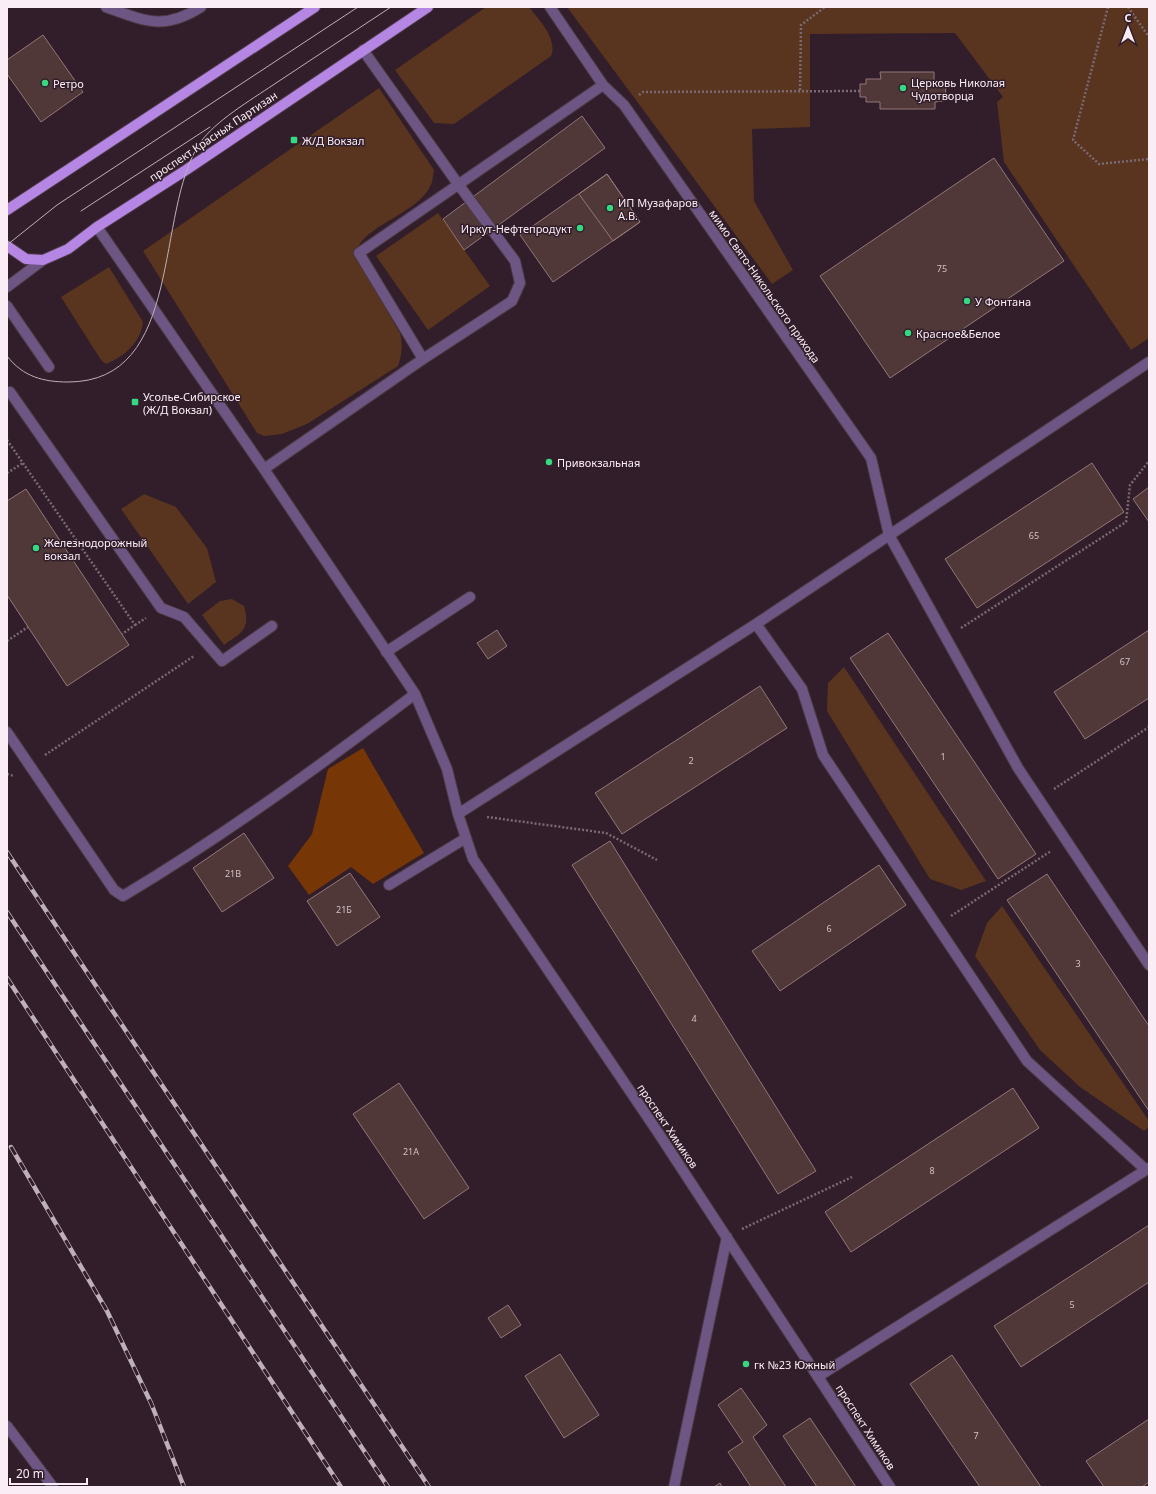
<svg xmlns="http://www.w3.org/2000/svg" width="1156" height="1494" viewBox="0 0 1156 1494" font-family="'Noto Sans',sans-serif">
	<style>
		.green { fill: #59341e }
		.forest { fill: #763605 }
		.building { fill: #503738; stroke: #947778 }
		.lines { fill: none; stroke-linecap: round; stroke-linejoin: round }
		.minor-casing { stroke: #4d3b46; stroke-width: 12 }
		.major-casing { stroke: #4d3b46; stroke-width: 12 }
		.path { stroke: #7a6973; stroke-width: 2.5; stroke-dasharray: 2 2; stroke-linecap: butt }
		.minor { stroke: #6d5683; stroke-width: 10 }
		.major { stroke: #b586e3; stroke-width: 10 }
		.tram { stroke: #beafb8; stroke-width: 1 }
		.rail-casing { stroke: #beafb8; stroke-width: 4.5 }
		.rail { stroke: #311e2a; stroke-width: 3; stroke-dasharray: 9; stroke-linecap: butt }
		.poi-dot { fill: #36d880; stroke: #311e2a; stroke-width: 1.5 }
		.labels { text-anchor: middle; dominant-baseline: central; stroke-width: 3; stroke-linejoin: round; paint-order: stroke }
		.number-label { font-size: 9px; fill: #d0c0c6 }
		.poi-label { font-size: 11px; fill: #fbedf5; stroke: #311e2a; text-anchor: start }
		.street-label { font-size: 11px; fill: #fbedf5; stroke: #311e2a }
	</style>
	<rect width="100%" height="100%" fill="#311e2a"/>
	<path class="green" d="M486 7H529C539 20 558 39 551 56L454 124 434 123 395 70Z
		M567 7H1149V338L1131 350 1004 162 997 102 1003 97 955 33 810 34V127L752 129 754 201 793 270 772 284Z
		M379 88 434 170C433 174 433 178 432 182 422 213 363 225 357 251 356 254 358 259 359 263L400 333C403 345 402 354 398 366L307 424 282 434 264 436 257 433 143 251Z
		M438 213 490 286 428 330 376 256Z
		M109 267 143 322C141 342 124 357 106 364L101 360 61 297Z
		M144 494 176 507 207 548 216 582 188 604 121 509Z
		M232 599 244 606C251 630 241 633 224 645L202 615 220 601Z
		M844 667 986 881 961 890 930 879 827 711 828 683Z
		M1002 906 1149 1121V1127L1144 1131 1080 1087 1040 1050 975 956 987 923Z"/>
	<path class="forest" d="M363 748 424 853 373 884 351 867 309 895 288 866 312 834 328 769Z"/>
	<path class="building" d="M43 35 83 92 41 122 7 74V60Z
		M880 72H934V81H940L946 86 945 98 943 101 935 102V109H880V102H866V97H860V84H866V79H881Z
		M582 116 605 148 464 250 443 219Z
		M994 158 1064 261 890 378 820 276Z
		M607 174 640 222 613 241 579 194Z
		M607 174 640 222 553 282 520 235Z
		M1092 463 1124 512 977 608 945 559Z
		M1149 487V522L1133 499Z
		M26 489 129 645 67 686 7 595V501Z
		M497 630 507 646 488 659 477 643Z
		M1149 630V698L1085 739 1054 692Z
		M888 633 1036 854 998 879 850 658Z
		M760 686 787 728 622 834 595 793Z
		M244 833 274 878 222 912 193 868Z
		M610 841 816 1171 778 1194 572 865Z
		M879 865 906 905 780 991 752 951Z
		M350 873 380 917 337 946 307 901Z
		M1047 874 1149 1026V1111L1007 900Z
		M399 1083 469 1188 424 1219 353 1114Z
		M1013 1088 1039 1128 851 1252 825 1212Z
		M1149 1225V1282L1021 1367 994 1326Z
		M508 1305 521 1325 501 1338 488 1318Z
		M560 1354 599 1415 564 1438 525 1376Z
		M952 1355 1041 1487H980L910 1384Z
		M741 1388 767 1425 753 1437 786 1487H751L728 1452 743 1442 718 1405Z
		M810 1418 856 1487H817L783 1436Z
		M1149 1419V1482L1142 1487H1104L1086 1461Z
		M720 1483 722 1487H714Z"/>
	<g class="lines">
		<g class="minor-casing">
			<path id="minor" d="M106 7C145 21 163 31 201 7
				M550 7 603 85 624 105 871 458 889 535 1018 768 1149 965
				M97 227 264 469 415 694 447 769 458 814 473 859 657 1131 890 1487
				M7 287 43 260
				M7 306 49 367
				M423 359 359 253 603 85
				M10 392 161 608 184 617 222 661 272 626
				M264 469 423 359 512 301 520 283 515 261 458 184 363 50
				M756 624 802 689 823 755 1027 1061 1146 1170
				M386 652 470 597
				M7 732 114 890 123 896C225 835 321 765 415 694
				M458 814 756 624 1149 362
				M389 885 466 838
				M819 1376 1149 1168
				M7 1426 53 1487
				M674 1487 727 1237"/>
		</g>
		<g class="major-casing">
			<path id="major" d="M7 210 315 7
				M7 246 26 259 43 260 68 249 97 227 186 170 428 7"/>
		</g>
		<path class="path" d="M1108 7 1073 140 1099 164 1149 159
			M1128 7 1149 37
			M800 90 801 25 825 7
			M639 95 643 92 860 91
			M7 440 135 625 122 634
			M7 473 23 463
			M135 625 146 618
			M961 628 1126 522 1130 485 1149 461
			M7 641 28 627
			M45 755 194 656
			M7 774 14 776
			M1054 789 1149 727
			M487 817 606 833 657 860
			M951 916 1051 851
			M742 1229 852 1177"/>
		<use href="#minor" class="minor"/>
		<use href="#major" class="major"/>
		<path class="tram" d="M81 211 210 127
			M7 245 57 205 358 7
			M7 356C23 377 44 382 68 382 185 382 154 211 200 143 215 121 251 100 273 85 312 59 352 33 391 7"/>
		<g class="rail-casing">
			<path id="rail" d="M7 852 429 1487
				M7 912 388 1487
				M7 978 341 1487
				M11 1147 107 1311 151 1403 184 1487"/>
		</g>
		<use href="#rail" class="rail"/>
	</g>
	<g class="poi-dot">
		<circle cx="45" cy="83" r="4"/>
		<circle cx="903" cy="88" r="4"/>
		<rect x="290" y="136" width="8" height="8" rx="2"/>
		<circle cx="610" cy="208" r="4"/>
		<circle cx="580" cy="228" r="4"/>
		<circle cx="967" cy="301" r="4"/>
		<circle cx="908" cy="333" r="4"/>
		<rect x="131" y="398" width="8" height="8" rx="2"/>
		<circle cx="549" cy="462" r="4"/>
		<circle cx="36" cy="548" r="4"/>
		<circle cx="746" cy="1364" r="4"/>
	</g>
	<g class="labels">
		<g class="number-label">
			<text x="942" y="268">75</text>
			<text x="1034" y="535">65</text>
			<text x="1125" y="661">67</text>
			<text x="943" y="756">1</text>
			<text x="691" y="760">2</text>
			<text x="233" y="873">21В</text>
			<text x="344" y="909">21Б</text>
			<text x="829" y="928">6</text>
			<text x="1078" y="963">3</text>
			<text x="694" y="1018">4</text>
			<text x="411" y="1151">21А</text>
			<text x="932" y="1170">8</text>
			<text x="1072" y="1304">5</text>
			<text x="976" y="1435">7</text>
		</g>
		<g class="poi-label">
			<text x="911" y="82">Церковь Николая<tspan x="911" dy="13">Чудотворца</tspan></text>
			<text x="53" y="83">Ретро</text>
			<text x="302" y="140">Ж/Д Вокзал</text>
			<text x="618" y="202">ИП Музафаров<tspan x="618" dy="13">А.В.</tspan></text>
			<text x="572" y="228" text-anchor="end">Иркут-Нефтепродукт</text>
			<text x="975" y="301">У Фонтана</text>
			<text x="916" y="333">Красное&amp;Белое</text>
			<text x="143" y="396">Усолье-Сибирское<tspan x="143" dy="13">(Ж/Д Вокзал)</tspan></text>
			<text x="557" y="462">Привокзальная</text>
			<text x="44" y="542">Железнодорожный<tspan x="44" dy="13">вокзал</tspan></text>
			<text x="754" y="1364">гк №23 Южный</text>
		</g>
		<g class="street-label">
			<text transform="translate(213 136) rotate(-34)">проспект Красных Партизан</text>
			<text transform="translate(765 286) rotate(55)">мимо Свято-Никольского прихода</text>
			<text transform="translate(668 1126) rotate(56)">проспект Химиков</text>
			<text transform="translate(866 1427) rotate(57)">проспект Химиков</text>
		</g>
	</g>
	<rect width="1156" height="1494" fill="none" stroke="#fbedf5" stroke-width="16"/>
	<g transform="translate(1128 28)" stroke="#311e2a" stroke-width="3" paint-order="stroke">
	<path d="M0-3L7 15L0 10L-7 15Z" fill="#fbedf5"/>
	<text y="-6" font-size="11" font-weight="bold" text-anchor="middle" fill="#fbedf5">С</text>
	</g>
	<path d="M10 1478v6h77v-6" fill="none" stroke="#fbedf5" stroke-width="2"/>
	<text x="16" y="1478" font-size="12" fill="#fbedf5" stroke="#311e2a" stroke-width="3" paint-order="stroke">20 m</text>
</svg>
